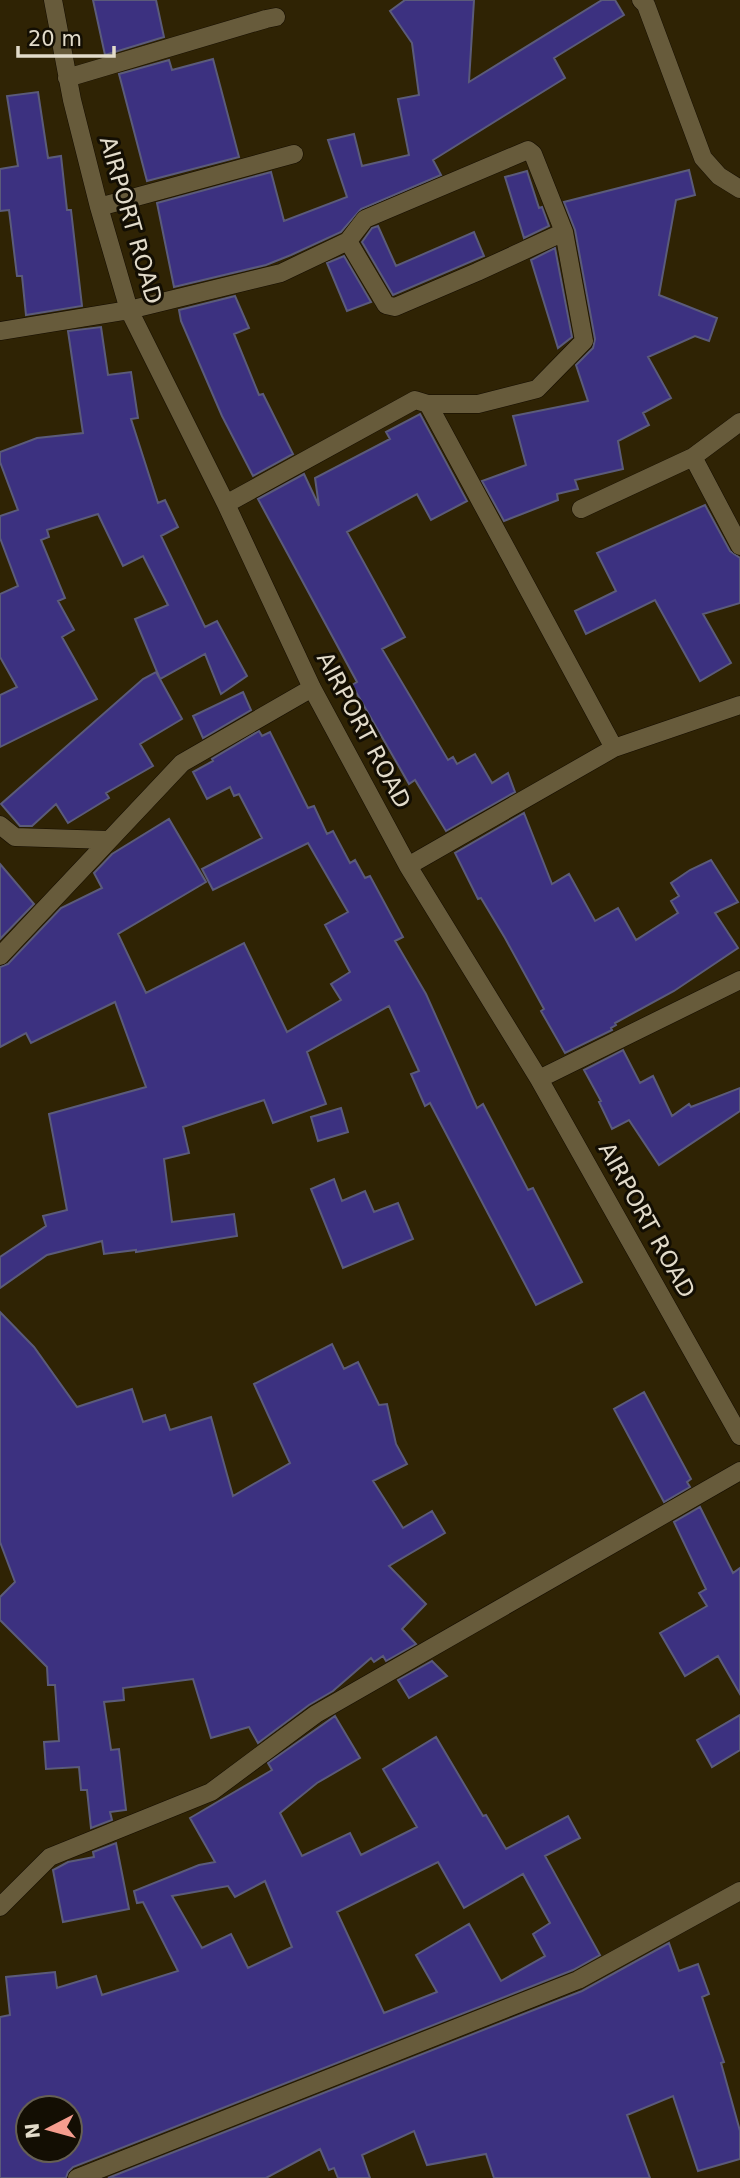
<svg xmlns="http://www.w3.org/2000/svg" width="740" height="2178" viewBox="0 0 740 2178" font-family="'DejaVu Sans',sans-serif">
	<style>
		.building { fill: #3c3180; stroke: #5b5b7a; stroke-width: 2; fill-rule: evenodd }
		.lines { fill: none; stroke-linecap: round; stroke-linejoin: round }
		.minor-casing { stroke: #150d00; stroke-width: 19 }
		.minor { stroke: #675b3b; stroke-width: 18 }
		.labels { text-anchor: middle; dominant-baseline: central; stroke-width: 6; stroke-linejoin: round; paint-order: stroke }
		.street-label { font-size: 23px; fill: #e2dbca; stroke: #130e03 }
	</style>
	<rect width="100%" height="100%" fill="#2f2304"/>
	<path class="building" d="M93 0H156L164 37 105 55Z
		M405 0H474L469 82 602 0H615L624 15 554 58 565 78 433 160 441 175 361 209 341 232 291 255 266 265 174 287 157 203 271 172 284 221 347 197 328 140 354 134 362 166 409 155 398 99 419 95 412 43 390 11Z
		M213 59 239 157 147 181 119 74 169 60 172 70Z
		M38 92 48 158 61 156 67 210H71L82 306 26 315 22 276H17L9 210 0 211V169L18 166 7 96Z
		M689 170 695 195 676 200 659 295 717 318 709 341 695 336 648 357 671 398 643 413 649 425 618 441 623 469 575 480 578 489 557 494 558 500 504 521 482 481 526 465 513 416 588 401 576 365 593 348 595 339 575 230 564 202Z
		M527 171 539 208 542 207 549 226 524 238 505 177Z
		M378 226 396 266 474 232 484 256 393 295 362 242 372 228Z
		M555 248 572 337 558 348 531 260Z
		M344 256 371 302 347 311 327 263Z
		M235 296 249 328 234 334 259 395 263 394 293 454 253 476 222 416 181 321 179 310Z
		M101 327 108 375 131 372 138 418 131 419 158 503 165 500 178 527 161 536 205 627 217 621 247 676 221 694 205 654 160 679 135 619 168 605 143 556 123 566 98 514 47 530 49 537 41 540 65 598 58 601 74 630 62 637 97 699 0 747V695L17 687 0 657V594L18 586 0 538V516L18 510 0 462V452L37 438 83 433 68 331Z
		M420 414 467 501 431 520 417 494 347 532 405 637 382 649 448 760 453 757 457 764 475 754 492 783 508 773 515 792 446 831 415 780 409 784 352 685 357 682 258 499 304 474 319 506 315 478 390 439 386 432Z
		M705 505 730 551 740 558V603L703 614 731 663 700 681 655 600 586 634 575 611 616 591 597 553Z
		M156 672 182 719 140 744 153 766 106 793 109 798 68 823 56 804 32 826H20L1 804 143 679Z
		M243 692 251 710 203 738 193 716Z
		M259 731 262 736 270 732 308 808 314 806 327 834 333 831 350 863 355 860 365 878 370 876 403 937 395 941 426 994 477 1108 483 1104 528 1190 533 1188 582 1282 536 1305 430 1103 425 1106 411 1074 419 1071 389 1006 307 1052 326 1104 273 1123 264 1100 183 1127 189 1153 164 1159 172 1222 234 1214 237 1236 136 1252V1250L104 1254 102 1241 47 1255 0 1288V1257L46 1226 43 1216 67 1210 49 1114 146 1087 115 1002 31 1043 26 1033 0 1047V967L8 964 61 908 102 888 94 873 112 854 169 819 206 882 118 934 146 993 244 943 287 1032 341 1000 331 984 350 972 325 925 348 912 308 843 213 890 202 869 262 838 239 794 234 796 230 787 207 799 193 772 213 761 212 759Z
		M524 813 552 884 569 874 595 921 618 908 636 940 678 913 671 901 679 896 671 883 690 870 711 860 738 902 715 913 738 948 674 991 615 1023 616 1025 611 1028 612 1030 565 1053 541 1011 544 1009 505 938 481 898 478 899 455 853Z
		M0 864 34 904 0 939Z
		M623 1050 640 1083 653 1076 672 1116 689 1104 691 1107 740 1088V1111L659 1165 629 1120 612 1129 599 1102 601 1101 584 1070Z
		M341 1108 348 1132 318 1141 311 1117Z
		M334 1179 342 1201 365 1191 374 1212 398 1203 413 1239 343 1268 311 1189Z
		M0 1312 34 1347 77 1407 132 1389 143 1422 165 1415 170 1430 211 1417 233 1496 290 1463 254 1384 332 1344 344 1369 358 1362 379 1405 387 1404 396 1444 407 1464 373 1481 403 1528 432 1511 445 1533 389 1566 426 1604 402 1629 416 1644 386 1661 383 1656 374 1662 371 1658 333 1691 309 1705 258 1743 249 1727 211 1738 193 1679 123 1688 124 1700 104 1702 111 1750 119 1749 126 1810 110 1812 112 1820 91 1828 87 1790H81L79 1767 46 1769 44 1742 59 1741 55 1685H48L47 1667 0 1620V1597L15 1582 0 1542Z
		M644 1392 691 1479 687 1482 690 1487 664 1502 614 1409Z
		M700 1507 733 1573 740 1568V1694L718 1656 685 1676 660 1633 707 1606 699 1593 706 1589 674 1522Z
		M432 1661 447 1676 409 1698 398 1680Z
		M740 1715V1750L712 1767 697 1740Z
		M335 1716 360 1758 317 1783 280 1813 302 1856 350 1833 361 1855 417 1827 383 1769 436 1737 483 1816 486 1815 506 1849 568 1816 580 1838 545 1856 600 1955 573 1970 73 2167 68 2172 66 2178H0V2017L10 2015 6 1977 55 1972 57 1988 96 1976 102 1995 178 1971 143 1902 137 1903 134 1891 199 1865 215 1862 190 1818 272 1770 268 1763ZM438 1862 464 1908 523 1874 550 1923 533 1934 545 1956 501 1981 469 1924 416 1955 437 1992 384 2013 337 1912ZM265 1881 292 1947 248 1968 231 1934 202 1948 172 1896 228 1886 235 1897ZM28 2108H70V2150H28Z
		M116 1843 129 1909 63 1922 53 1870 68 1862 94 1857 93 1852Z
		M669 1943 679 1971 698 1964 709 1994 702 1997 724 2062 721 2063 740 2131V2159L698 2171 673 2096 627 2115 650 2178H494L486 2154 427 2165 414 2131 362 2155 370 2178H338L334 2168 329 2170 320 2149 266 2178H108L582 1991Z"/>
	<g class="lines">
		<g class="minor-casing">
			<path id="minor" d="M53 0 72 100 99 207 129 310 226 504 312 688 408 866 539 1079 740 1436
				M641 0 646 5 703 158 719 176 740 189
				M67 78 266 19 276 17
				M99 207 294 154
				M348 241 386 305 395 307 477 272 564 232
				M0 331 129 310 281 273 348 241 365 219 528 150 533 154 564 232 584 341 537 389 478 404H428L415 400 226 504
				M428 404 614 748
				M693 457 740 546
				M581 509 693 457 740 422
				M0 825 15 837 108 840
				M408 866 614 748 740 705
				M0 956 182 763 312 688
				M539 1079 740 980
				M0 1907 50 1857 211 1792 316 1714 740 1471
				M77 2178 578 1980 740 1891"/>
		</g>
		<use href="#minor" class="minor"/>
	</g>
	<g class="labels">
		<g class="street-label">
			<text transform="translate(131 220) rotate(74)">AIRPORT ROAD</text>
			<text transform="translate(364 730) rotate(62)">AIRPORT ROAD</text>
			<text transform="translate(647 1220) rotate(61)">AIRPORT ROAD</text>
		</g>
	</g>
	<g transform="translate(49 2129) rotate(264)"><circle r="33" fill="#130e03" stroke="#666053" stroke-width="2"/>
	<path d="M0-5L12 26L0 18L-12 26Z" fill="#f59d8e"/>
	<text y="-10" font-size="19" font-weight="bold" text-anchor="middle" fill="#e2dbca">N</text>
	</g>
	<path d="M18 46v10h96v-10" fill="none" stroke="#e2dbca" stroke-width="3.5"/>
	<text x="28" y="46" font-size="21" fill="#e2dbca" stroke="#130e03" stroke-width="5" paint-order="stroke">20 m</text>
</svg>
